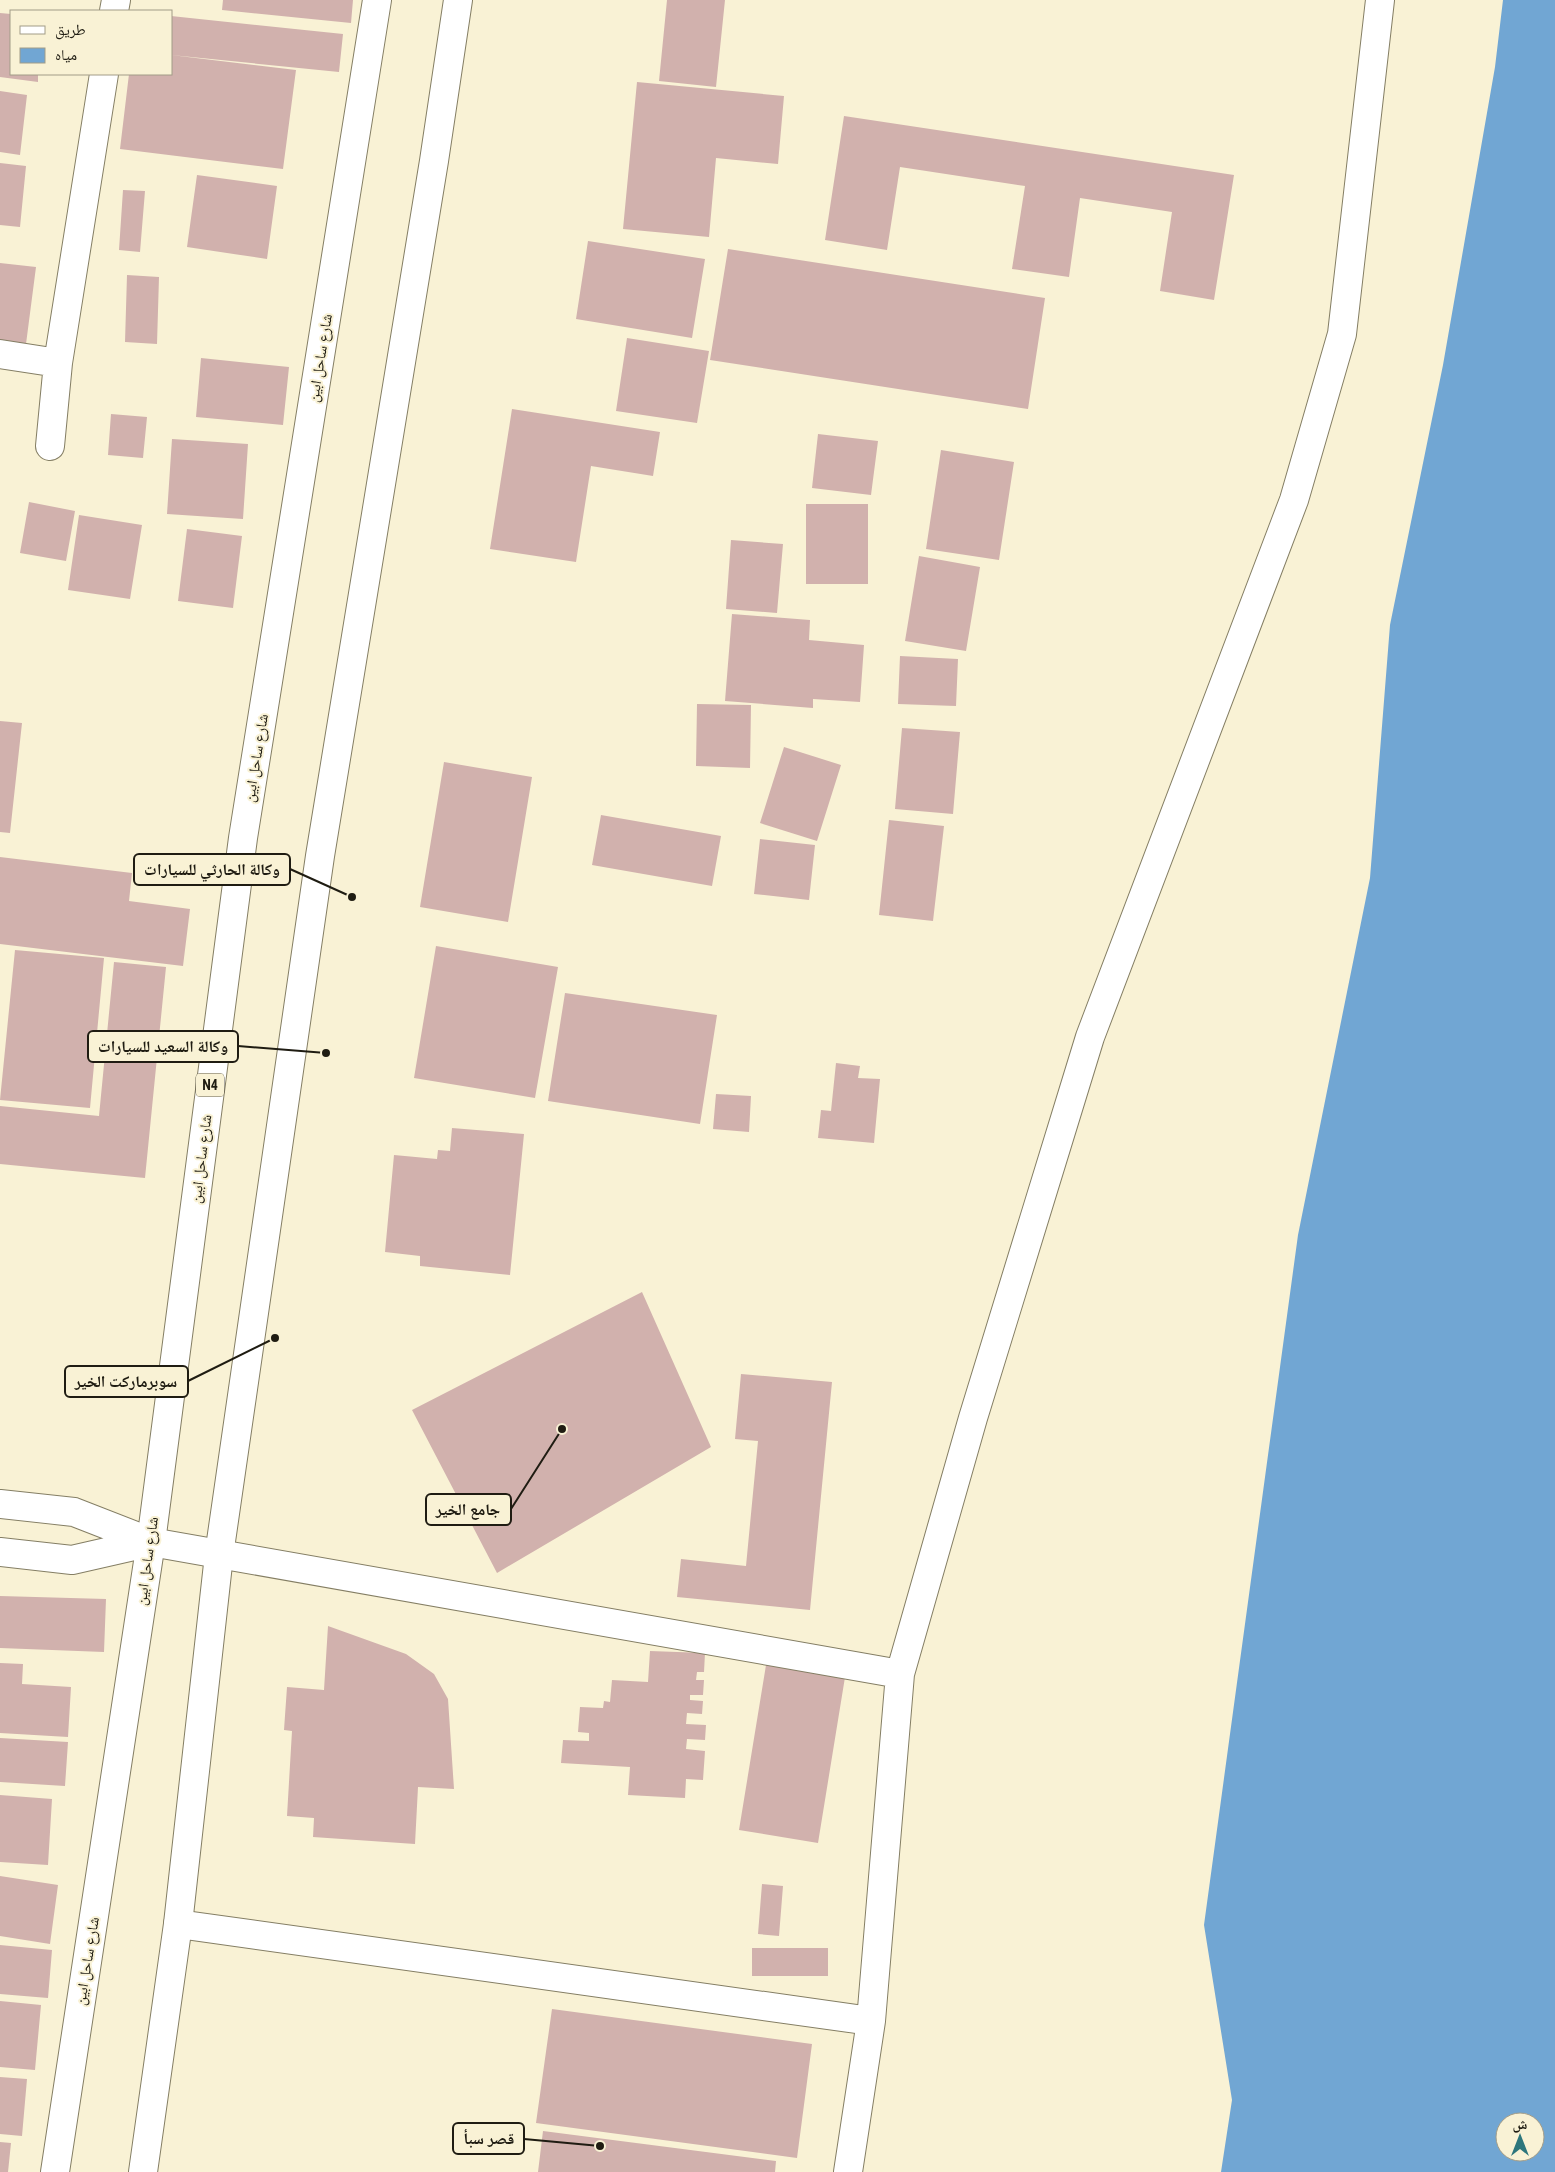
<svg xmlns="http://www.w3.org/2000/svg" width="1555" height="2172" viewBox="0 0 1555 2172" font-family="'Roboto Condensed','Noto Naskh Arabic',sans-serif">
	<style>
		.water { fill: #71a6d3; fill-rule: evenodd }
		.building { fill: #d1b1ad }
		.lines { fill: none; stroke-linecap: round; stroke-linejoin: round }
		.street-casing { stroke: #847e64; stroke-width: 30 }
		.secondary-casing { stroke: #847e64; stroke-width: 30 }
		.highway-casing { stroke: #847e64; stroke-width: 30 }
		.street { stroke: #fff; stroke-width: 28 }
		.secondary { stroke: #fff; stroke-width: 28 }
		.highway { stroke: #fff; stroke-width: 28 }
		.labels { text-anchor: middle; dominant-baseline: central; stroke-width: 4; stroke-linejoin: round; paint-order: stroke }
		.shield { fill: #f9f2d5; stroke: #605c4c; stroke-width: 1 }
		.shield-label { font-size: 14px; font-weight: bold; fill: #1f1c12 }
		.street-label { font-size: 15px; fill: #1f1c12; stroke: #f9f2d5 }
		.leader { fill: none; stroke: #1f1c12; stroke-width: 2 }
		.callout-dot { fill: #1f1c12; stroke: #f9f2d5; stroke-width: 2 }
		.callout { fill: #f9f2d5; stroke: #1f1c12; stroke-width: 2 }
		.callout-label { font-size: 16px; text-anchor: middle; font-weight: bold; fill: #1f1c12 }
	</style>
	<rect width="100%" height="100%" fill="#f9f2d5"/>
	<path class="water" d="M1503 0H1555V2172H1221L1232 2100 1204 1925 1298 1235 1370 878 1390 625 1443 365 1495 67ZM1505 2122H1535V2152H1505Z"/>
	<path class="building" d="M223 0H353L351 23 222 10Z
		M667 0H725L716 87 659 81Z
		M0 13 11 14V74H38V82L0 77Z
		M171 16 343 34 339 72 171 55Z
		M171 55 296 70 283 169 120 149 129 74H171Z
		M637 82 784 96 778 164 716 158 709 237 623 229Z
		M0 91 27 95 20 155 0 152Z
		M844 116 1234 175 1214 300 1160 291 1172 212 1080 198 1069 277 1012 269 1025 186 900 167 887 250 825 240Z
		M0 163 26 166 20 227 0 225Z
		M197 175 277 186 267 259 187 247Z
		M123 190 145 191 140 252 119 250Z
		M588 241 705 259 692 338 576 319Z
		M728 249 1045 298 1028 409 710 360Z
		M0 263 36 267 26 344 0 341Z
		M127 275 159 277 157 344 125 342Z
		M627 338 709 351 697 423 616 411Z
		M201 358 289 367 283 425 196 417Z
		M512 409 660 432 653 476 591 466 576 562 490 549Z
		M111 414 147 417 143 458 108 455Z
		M818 434 878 441 871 495 812 488Z
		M172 439 248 444 243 519 167 514Z
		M941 450 1014 462 999 560 926 549Z
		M29 502 75 511 66 561 20 553Z
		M806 504H868V584H806Z
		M79 515 142 525 130 599 68 590Z
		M187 529 242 536 233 608 178 601Z
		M731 540 783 544 777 613 726 609Z
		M919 556 980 567 966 651 905 641Z
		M732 614 810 620 809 640 864 645 860 702 813 699V708L725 701Z
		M900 656 958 659 956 706 898 704Z
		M697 704 751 705 750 768 696 766Z
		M0 721 22 723 10 833 0 832Z
		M902 728 960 732 953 814 895 809Z
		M784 747 841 765 817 841 760 823Z
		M444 762 532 777 508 922 420 907Z
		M601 815 721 836 712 886 592 865Z
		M889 820 944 826 933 921 879 915Z
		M760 839 815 845 809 900 754 894Z
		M0 857 132 873 129 901 190 909 183 966 0 944Z
		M436 946 558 967 535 1098 414 1078Z
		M15 950 104 958 90 1108 0 1100Z
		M114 962 166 967 145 1178 0 1164V1106L99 1116Z
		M565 993 717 1015 700 1124 548 1101Z
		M836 1063 860 1066 858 1078 880 1079 874 1143 818 1138 821 1110 831 1111Z
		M716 1094 751 1096 749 1132 713 1129Z
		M452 1128 524 1134 510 1275 420 1266V1256L385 1252 394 1155 437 1159 438 1150 450 1151Z
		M642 1292 711 1447 497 1573 412 1410Z
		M741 1374 832 1382 810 1610 677 1597 681 1559 746 1566 758 1441 735 1439Z
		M0 1596 106 1599 104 1652 0 1648Z
		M328 1626 406 1654 434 1674 448 1699 454 1789 418 1787 415 1844 313 1837 314 1818 287 1816 292 1731 284 1730 287 1687 324 1690Z
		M650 1651 705 1653 704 1672H697L696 1680H704L703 1695H690V1700L703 1701 702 1714 687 1713 686 1724 706 1725 705 1740 687 1739 686 1749 705 1751 703 1780 686 1779 685 1798 628 1795 630 1767 561 1763 563 1740 589 1741V1733L578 1732 580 1707 603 1708 604 1701 610 1702 612 1680 648 1682Z
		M767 1659 846 1671 818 1843 739 1830Z
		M0 1663 23 1664 22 1684 71 1687 68 1737 0 1733Z
		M0 1738 68 1742 65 1786 0 1782Z
		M0 1795 52 1799 48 1865 0 1862Z
		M0 1876 58 1885 50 1944 0 1936Z
		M762 1884 783 1886 779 1936 758 1934Z
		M0 1945 52 1950 48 1998 0 1994Z
		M752 1948H828V1976H752Z
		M0 2001 41 2005 35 2070 0 2067Z
		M552 2009 812 2044 797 2158 536 2123Z
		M0 2077 27 2079 22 2136 0 2134Z
		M543 2131 776 2161 775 2172H538Z
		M0 2142 11 2143 8 2172H0Z"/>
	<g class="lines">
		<g class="street-casing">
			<path id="street" d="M114 11 116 0
				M0 354 58 363
				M50 446 58 363 104 74
				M151 1542 900 1674
				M178 1924 871 2021
				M848 2172 871 2021 900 1674 973 1418 1090 1037 1294 500 1342 334 1380 0"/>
		</g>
		<g class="secondary-casing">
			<path id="secondary" d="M0 1504 74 1512 151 1542
				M0 1552 72 1560 151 1542"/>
		</g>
		<g class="highway-casing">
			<path id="highway" d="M55 2172 151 1542 243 838 377 0
				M143 2172 178 1924 219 1555 320 856 434 161 458 0"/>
		</g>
		<use href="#street" class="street"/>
		<use href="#secondary" class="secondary"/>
		<use href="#highway" class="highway"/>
	</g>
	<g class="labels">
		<rect class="shield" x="196" y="1073.5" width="28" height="23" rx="4"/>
		<g class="shield-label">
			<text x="210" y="1085">N4</text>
		</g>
		<g class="street-label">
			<text transform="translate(320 358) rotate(-81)">شارع ساحل ابين</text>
			<text transform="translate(256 758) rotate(-81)">شارع ساحل ابين</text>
			<text transform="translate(201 1159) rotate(-83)">شارع ساحل ابين</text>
			<text transform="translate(147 1561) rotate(-82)">شارع ساحل ابين</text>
			<text transform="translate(87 1961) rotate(-81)">شارع ساحل ابين</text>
		</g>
	</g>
	<path class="leader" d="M352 897L290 869M326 1053L238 1046M275 1338L188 1381M562 1429L511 1509M600 2146L524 2139"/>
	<g class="callout-dot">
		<circle cx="352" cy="897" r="5"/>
		<circle cx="326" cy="1053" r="5"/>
		<circle cx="275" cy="1338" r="5"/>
		<circle cx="562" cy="1429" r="5"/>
		<circle cx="600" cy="2146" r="5"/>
	</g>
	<g class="callout">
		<rect x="134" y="854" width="156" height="31" rx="5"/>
		<rect x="88" y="1031" width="150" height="31" rx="5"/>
		<rect x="65" y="1366" width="123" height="31" rx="5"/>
		<rect x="426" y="1494" width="85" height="31" rx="5"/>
		<rect x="453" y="2123" width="71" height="31" rx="5"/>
	</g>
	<g class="callout-label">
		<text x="212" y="875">وكالة الحارثي للسيارات</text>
		<text x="163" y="1052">وكالة السعيد للسيارات</text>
		<text x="126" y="1387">سوبرماركت الخير</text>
		<text x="468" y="1515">جامع الخير</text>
		<text x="489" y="2144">قصر سبأ</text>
	</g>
	<rect x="10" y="10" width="162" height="65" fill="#f9f2d5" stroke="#a29c87"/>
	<rect x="20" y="26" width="25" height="8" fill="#ffffff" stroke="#a29c87"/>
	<text x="55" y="35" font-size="15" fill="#1f1c12">طريق</text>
	<rect x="20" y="48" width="25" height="15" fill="#71a6d3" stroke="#a29c87"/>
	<text x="55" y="60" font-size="15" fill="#1f1c12">مياه</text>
	<g transform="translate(1520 2137)"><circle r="24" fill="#f9f2d5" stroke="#a29c87"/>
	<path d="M0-4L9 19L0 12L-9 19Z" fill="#2d767c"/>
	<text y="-8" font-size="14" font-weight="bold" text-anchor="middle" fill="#1f1c12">ش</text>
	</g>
</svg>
